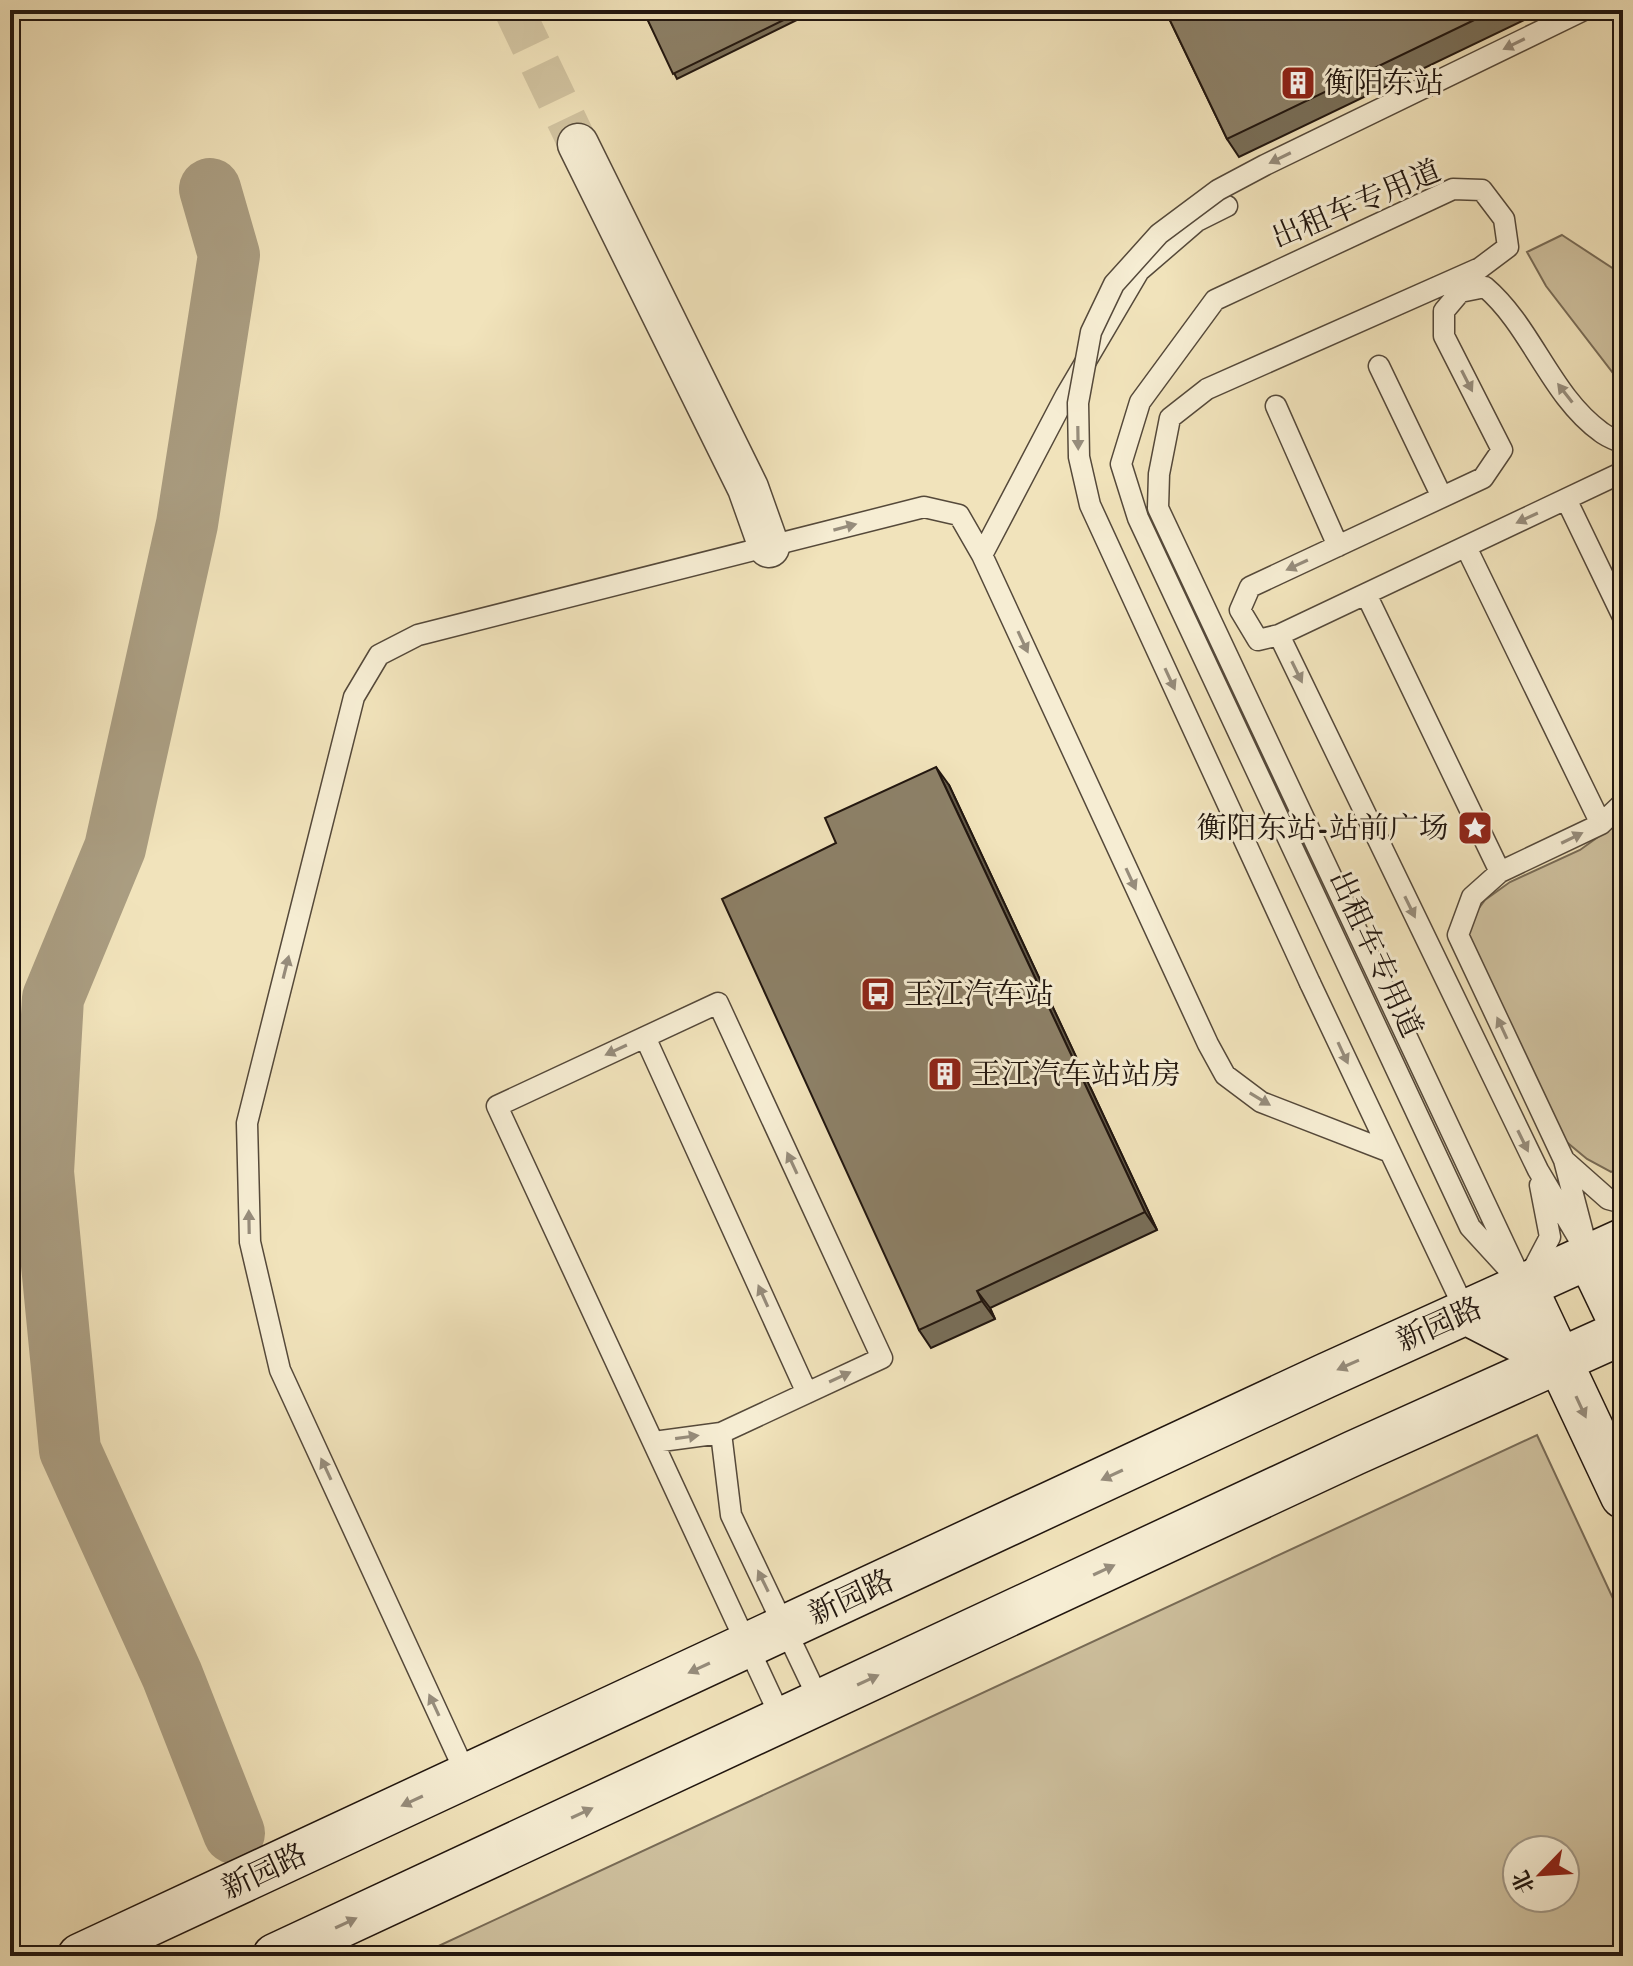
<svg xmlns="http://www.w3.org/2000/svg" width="1633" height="1966" font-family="'IM FELL DW Pica','Noto Serif SC',serif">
  <rect width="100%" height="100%" fill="#f1e3bb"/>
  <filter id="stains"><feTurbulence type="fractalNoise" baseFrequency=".0025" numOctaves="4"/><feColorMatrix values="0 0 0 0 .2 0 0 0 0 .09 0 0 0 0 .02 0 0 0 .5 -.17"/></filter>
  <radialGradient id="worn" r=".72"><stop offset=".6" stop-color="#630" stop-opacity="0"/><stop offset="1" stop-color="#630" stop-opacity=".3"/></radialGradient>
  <path fill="#cec09e" stroke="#786b56" stroke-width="2" fill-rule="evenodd" d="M1562,235L1623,275V386L1546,286L1527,252Z
    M1623,819V1167L1611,1172L1587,1159L1563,1139L1470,953L1468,923L1485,900L1510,882L1580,850Z
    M1537,1435L1623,1620V1956H417ZM1517,1850H1565V1898H1517Z"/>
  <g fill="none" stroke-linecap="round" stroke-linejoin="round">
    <path stroke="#aa9d81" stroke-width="62" d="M210,189L229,255L187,524L115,848L53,998L43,1172L70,1450L172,1675L234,1833"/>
    <path stroke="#d2c4a1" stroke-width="40" stroke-dasharray="40 20" stroke-linecap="butt" d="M514,10L578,144"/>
    <defs>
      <path id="service" d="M1453,189L1482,190L1504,219L1508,247L1480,268L1207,389L1170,418L1159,474L1158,508L1524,1286L1470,1227L1138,518L1121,464L1140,402L1215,300Z
        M1379,366L1442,497
        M1276,406L1338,546
        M1566,499L1623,617
        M1466,547L1601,824
        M982,555L1066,395L1139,271L1197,221L1227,206
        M1366,594L1500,872
        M1279,635L1258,640L1240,610L1250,587L1483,478L1502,450L1444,336V311L1460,292L1485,287C1532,327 1550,395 1601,432C1607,437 1616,440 1623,443
        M1310,983L1466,1312
        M645,1037L807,1393
        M1564,1160L1608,1199L1623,1203
        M1583,1233L1564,1160L1458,935L1472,897L1500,872L1601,824L1623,803
        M1589,1256L1538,1170L1279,635L1623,472
        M1530,1275L1550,1237L1540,1185
        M654,1442L721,1433
        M782,1720L497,1106L718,1003L882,1358L721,1433L731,1515L820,1702
        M467,1776L280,1370L250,1242L247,1123L354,697L379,655L418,635L924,507L959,515L982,555L1208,1044L1225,1075L1261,1102L1390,1152"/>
      <path id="minor" d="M578,144L748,488L769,547"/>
      <path id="secondary" d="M1589,1256L1623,1327
        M1524,1286L1623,1496
        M1466,1312L1559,1360
        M80,1956L1325,1376L1623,1241
        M275,1956L1354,1453L1623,1332"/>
    </defs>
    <use href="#service" stroke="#55493a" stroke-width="23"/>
    <use href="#minor" stroke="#55493a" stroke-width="43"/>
    <use href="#secondary" stroke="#21160f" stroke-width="47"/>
    <use href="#service" stroke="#f6edd3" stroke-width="20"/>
    <use href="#minor" stroke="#f6edd3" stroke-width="40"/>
    <use href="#secondary" stroke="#f6edd3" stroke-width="44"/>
    <path stroke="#21160f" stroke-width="6" stroke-dasharray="14 14" stroke-linecap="butt" d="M10,18L26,10"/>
    <defs>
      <path id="service-bridge" d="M1310,983L1090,505L1079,457L1078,403L1091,332L1114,284L1159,234L1218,190L1265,165L1584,10"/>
    </defs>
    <use href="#service-bridge" stroke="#55493a" stroke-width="23" stroke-linecap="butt"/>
    <use href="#service-bridge" stroke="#f6edd3" stroke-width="20"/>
  </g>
  <path fill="#796f59" stroke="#21160f" stroke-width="2" d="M643,10H817L677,79Z
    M1165,10H1545L1239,157L1227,139Z
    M949,785L1157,1230L990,1308L995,1319L931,1348L919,1330L836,843Z"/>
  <path fill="#635a49" stroke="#21160f" stroke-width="2" d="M936,767L949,785L1157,1230L1145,1212Z
    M977,1291L990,1308L995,1319L982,1301Z"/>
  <path fill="#8d8168" stroke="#21160f" stroke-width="2" d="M643,10H804L673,74Z
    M1165,10H1495L1227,139Z
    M936,767L1145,1212L977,1291L982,1301L919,1330L722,899L836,843L825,818Z"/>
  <defs><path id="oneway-solid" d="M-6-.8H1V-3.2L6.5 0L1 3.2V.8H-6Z" transform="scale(2)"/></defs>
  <g fill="#968c7b">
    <use href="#oneway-solid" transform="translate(1514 44) rotate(154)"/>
    <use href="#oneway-solid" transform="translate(1280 158) rotate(154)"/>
    <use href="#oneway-solid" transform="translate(1467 381) rotate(63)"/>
    <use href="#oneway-solid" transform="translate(1565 393) rotate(-128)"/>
    <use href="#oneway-solid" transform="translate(1078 438) rotate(89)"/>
    <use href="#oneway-solid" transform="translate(1527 518) rotate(155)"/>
    <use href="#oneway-solid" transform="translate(845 527) rotate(-15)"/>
    <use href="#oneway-solid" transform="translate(1297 565) rotate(155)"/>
    <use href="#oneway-solid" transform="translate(1023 642) rotate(65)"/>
    <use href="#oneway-solid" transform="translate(1297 672) rotate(64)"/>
    <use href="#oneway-solid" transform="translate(1170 679) rotate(65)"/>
    <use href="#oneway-solid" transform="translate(1572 838) rotate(-26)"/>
    <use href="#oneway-solid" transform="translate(1131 879) rotate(65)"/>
    <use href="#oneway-solid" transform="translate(1410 907) rotate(64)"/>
    <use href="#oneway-solid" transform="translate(286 967) rotate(-76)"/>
    <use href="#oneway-solid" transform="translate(1502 1028) rotate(-115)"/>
    <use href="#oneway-solid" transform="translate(616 1050) rotate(155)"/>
    <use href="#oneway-solid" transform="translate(1343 1053) rotate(65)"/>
    <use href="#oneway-solid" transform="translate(1260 1099) rotate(31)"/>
    <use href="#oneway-solid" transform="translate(1523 1141) rotate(64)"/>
    <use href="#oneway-solid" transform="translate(792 1163) rotate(-115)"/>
    <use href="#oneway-solid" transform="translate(249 1222) rotate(-91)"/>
    <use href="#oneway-solid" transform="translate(763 1296) rotate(-114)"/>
    <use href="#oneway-solid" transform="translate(1348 1365) rotate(156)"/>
    <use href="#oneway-solid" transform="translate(840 1377) rotate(-25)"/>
    <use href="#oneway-solid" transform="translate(1581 1407) rotate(65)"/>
    <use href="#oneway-solid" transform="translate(687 1437) rotate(-8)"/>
    <use href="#oneway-solid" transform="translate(326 1469) rotate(-115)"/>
    <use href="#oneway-solid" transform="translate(1112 1475) rotate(155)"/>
    <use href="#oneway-solid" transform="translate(1104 1570) rotate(-25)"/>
    <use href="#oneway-solid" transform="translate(763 1581) rotate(-116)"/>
    <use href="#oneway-solid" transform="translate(699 1668) rotate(155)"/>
    <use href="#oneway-solid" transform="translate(868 1680) rotate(-25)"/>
    <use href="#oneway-solid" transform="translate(434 1705) rotate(-115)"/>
    <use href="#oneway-solid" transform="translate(412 1801) rotate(155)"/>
    <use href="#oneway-solid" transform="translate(582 1813) rotate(-25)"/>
    <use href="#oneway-solid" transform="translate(346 1923) rotate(-25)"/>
  </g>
  <defs>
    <symbol id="building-square" viewBox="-11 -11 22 22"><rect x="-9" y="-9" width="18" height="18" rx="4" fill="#8f2418" stroke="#f6edd3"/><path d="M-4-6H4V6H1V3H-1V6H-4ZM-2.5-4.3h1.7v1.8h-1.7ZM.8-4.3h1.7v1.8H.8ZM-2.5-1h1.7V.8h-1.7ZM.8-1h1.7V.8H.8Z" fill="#fff"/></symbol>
    <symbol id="sight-square" viewBox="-11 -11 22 22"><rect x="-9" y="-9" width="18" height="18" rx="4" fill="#8f2418" stroke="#f6edd3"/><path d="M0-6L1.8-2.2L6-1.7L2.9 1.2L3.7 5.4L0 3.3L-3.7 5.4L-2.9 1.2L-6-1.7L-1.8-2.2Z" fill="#fff"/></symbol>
    <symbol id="bus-square" viewBox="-11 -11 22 22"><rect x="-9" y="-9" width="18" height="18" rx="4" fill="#8f2418" stroke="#f6edd3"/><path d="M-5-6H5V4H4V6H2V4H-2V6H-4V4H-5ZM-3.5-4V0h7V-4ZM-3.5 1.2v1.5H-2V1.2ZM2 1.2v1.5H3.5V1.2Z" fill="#fff"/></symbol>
  </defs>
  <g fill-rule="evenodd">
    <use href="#building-square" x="1278" y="63" width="40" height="40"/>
    <use href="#sight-square" x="1455" y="808" width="40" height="40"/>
    <use href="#bus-square" x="858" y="974" width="40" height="40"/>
    <use href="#building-square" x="925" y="1054" width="40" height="40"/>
  </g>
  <g text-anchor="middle" stroke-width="6" stroke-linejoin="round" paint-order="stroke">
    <g font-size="30" fill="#21160f" stroke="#f6edd3" text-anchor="start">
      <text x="1324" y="93">衡阳东站</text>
      <text x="1449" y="838" text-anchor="end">衡阳东站-站前广场</text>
      <text x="904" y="1004">王江汽车站</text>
      <text x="971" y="1084">王江汽车站站房</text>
    </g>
    <g font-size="30" fill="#21160f" stroke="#f6edd3">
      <text transform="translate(1356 204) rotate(-23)" y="10">出租车专用道</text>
      <text transform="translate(1376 954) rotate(65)" y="10">出租车专用道</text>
      <text transform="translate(1439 1324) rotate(-24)" y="10">新园路</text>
      <text transform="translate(851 1597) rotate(-25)" y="10">新园路</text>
      <text transform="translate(264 1871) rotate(-25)" y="10">新园路</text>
    </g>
  </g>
  <rect width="1633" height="1966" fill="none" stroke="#f1e3bb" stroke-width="40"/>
  <rect x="12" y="12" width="1609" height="1942" fill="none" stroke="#21160f" stroke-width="4"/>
  <rect x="20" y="20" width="1593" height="1926" fill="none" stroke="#21160f" stroke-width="2"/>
  <g transform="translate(1541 1874) rotate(245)"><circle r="38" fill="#f6edd3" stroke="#a19785" stroke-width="2"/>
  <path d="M0-6L14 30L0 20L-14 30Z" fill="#8f2418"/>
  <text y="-12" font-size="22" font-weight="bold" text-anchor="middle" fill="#21160f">北</text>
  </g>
  <rect width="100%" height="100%" filter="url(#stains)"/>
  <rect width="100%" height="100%" fill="url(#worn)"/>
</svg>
